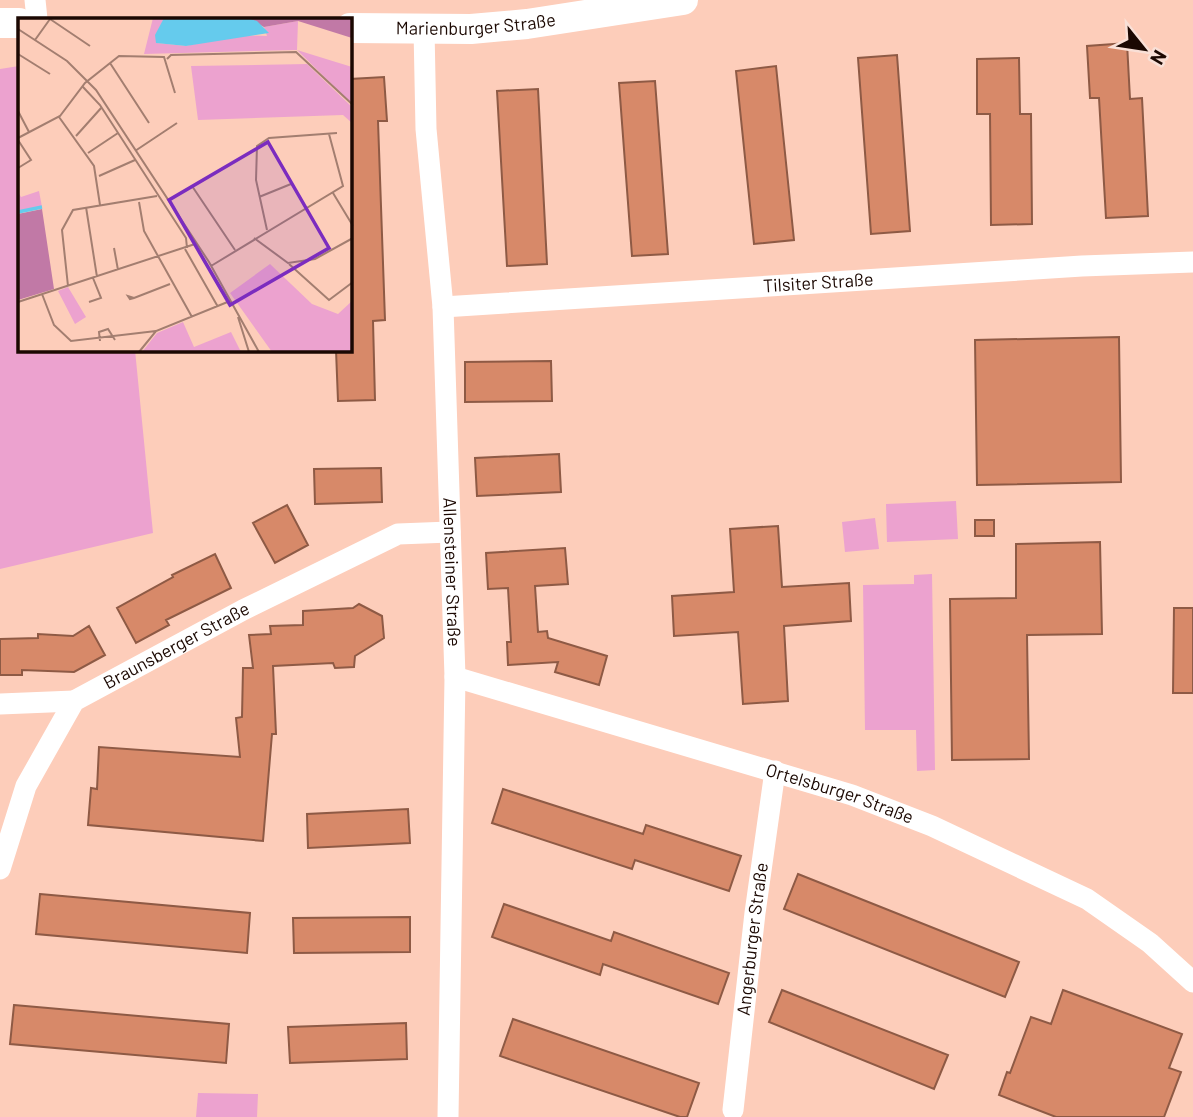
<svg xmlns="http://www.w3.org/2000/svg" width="1193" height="1117" font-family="Barlow,sans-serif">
  <rect width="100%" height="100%" fill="#fdcdba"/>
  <path fill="#eca2cf" d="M19,66V350H135L153,533L0,569V69Z
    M956,501L958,539L887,542L886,504Z
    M875,518L879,549L845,552L842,522Z
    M932,574L935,770L917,771L916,730H865L863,585L914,584V575Z
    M198,1093L258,1094L257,1117H196Z"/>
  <path fill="#d78969" stroke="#8e5a45" stroke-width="2" d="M1127,43L1130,99L1142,98L1148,216L1106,218L1099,98H1090L1087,46Z
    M897,55L910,231L871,234L858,58Z
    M1019,58L1020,114H1031L1032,224L991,225L990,114H977V59Z
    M776,66L794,240L754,244L736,71Z
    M384,77L387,121H378L385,320L373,321L375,400L338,401L336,350H350V79Z
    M655,81L668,254L632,256L619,83Z
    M538,89L547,264L507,266L497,91Z
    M1119,337L1121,482L977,485L975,340Z
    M551,361L552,401L465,402V362Z
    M559,454L561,492L477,496L475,458Z
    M381,468L382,502L315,504L314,469Z
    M287,505L308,545L275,563L253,523Z
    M975,520H994V536H975Z
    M778,526L782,587L849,583L851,621L784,626L788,701L743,704L738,632L674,636L672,596L734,592L730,529Z
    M1100,542L1102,634L1027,635L1029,759L952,760L950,599L1016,598V544Z
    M565,548L568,584L535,586L538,632L547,631L548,638L607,656L599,685L555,672L558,662L508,665L507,642H511L508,588L488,589L486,553Z
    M215,554L231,588L166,620L169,625L136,643L117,608L173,577L172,575Z
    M359,604L382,616L384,638L355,656L354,667L335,668L333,663L273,666L276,734H272L263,841L88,825L91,788L97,789L99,747L240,757L236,718L242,717L243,668H253L249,635L271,634L270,626L303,625V611L353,608Z
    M1174,608H1193V693H1173Z
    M89,626L105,655L74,672L22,670V675H0V639L38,638V634L73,636Z
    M503,789L643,834L646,825L741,856L729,891L635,860L632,869L492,823Z
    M408,809L410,843L308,848L307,814Z
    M798,874L1019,962L1005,997L784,909Z
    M40,894L250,913L247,953L36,934Z
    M504,904L611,941L614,932L729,973L718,1004L603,964L600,975L492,937Z
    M410,917V952L294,953L293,918Z
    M782,990L948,1055L934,1089L769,1022Z
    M1063,990L1182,1034L1169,1068L1181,1072L1164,1117H1056L999,1095L1007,1072L1010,1073L1031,1017L1051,1024Z
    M14,1005L229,1024L226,1063L10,1044Z
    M513,1019L699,1083L687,1117H680L500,1056Z
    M406,1023L407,1059L290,1063L288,1027Z"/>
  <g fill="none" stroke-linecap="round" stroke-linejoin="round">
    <g stroke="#fff" stroke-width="21">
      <path d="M35,0L37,19"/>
      <path id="s1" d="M424,29L426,129L443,307L455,677L448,1117"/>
      <path id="s2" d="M443,307L1082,266L1193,262"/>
      <path id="s3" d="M455,677L852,795L932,826L1087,899L1150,943L1193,982"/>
      <path d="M0,704L74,701"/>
      <path id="s4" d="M0,869L26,786L74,701L243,610L398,534L450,532"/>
      <path id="s5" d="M733,1110L755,913L775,771"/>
    </g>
    <g stroke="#fff" stroke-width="30">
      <path d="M0,23H19"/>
      <path id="s6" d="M350,28L471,29L527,24L683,0"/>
    </g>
  </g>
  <g text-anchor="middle" stroke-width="7" stroke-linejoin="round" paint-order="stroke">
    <g font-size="18" fill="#1b0802" stroke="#f9e0d7">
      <text dy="6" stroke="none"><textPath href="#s6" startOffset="126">Marienburger Straße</textPath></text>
      <text dy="6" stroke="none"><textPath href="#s2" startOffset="376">Tilsiter Straße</textPath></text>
      <text dy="6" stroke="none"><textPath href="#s1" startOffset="544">Allensteiner Straße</textPath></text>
      <text dy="6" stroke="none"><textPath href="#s4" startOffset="301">Braunsberger Straße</textPath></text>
      <text dy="6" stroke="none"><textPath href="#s3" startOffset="402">Ortelsburger Straße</textPath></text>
      <text dy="6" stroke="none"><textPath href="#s5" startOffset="172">Angerburger Straße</textPath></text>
    </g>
  </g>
  <g transform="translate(18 18)">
    <rect width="334" height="334" fill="#fdcdba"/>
    <path d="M135,0H146L139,25L168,28L215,17L249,18L246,9L280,3L279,32L334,49V86L279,32L126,36ZM289,46L334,89V105L325,97L180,102L173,48ZM21,173L24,189L0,193V174L3,179ZM252,246L294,286L320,296L334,283V334H254L212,275ZM50,269L68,299L57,306L40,273ZM165,304L176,329L213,314L223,334H124L139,315Z" fill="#eca2cf"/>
    <path d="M229,0H334V20L280,3L246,9ZM24,191L36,271L0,282V196Z" fill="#c179a6"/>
    <path d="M146,0H229L239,3L251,15L168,28L138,25L137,17Z" fill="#65cbed"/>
    <path fill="none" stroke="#65cbed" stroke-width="3.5" d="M0,194L24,189"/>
    <path fill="none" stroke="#a37e70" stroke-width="2" d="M0,11L49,43L78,72L191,244L241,334M17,22L32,1L72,28M0,36L32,56M149,41L153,37L278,34L335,87M92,45L131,105M65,69L82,87L168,220L169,230M0,93L11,114M41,99L76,148L82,187M58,118L84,89M0,120L42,98L67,65L101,38L146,39L157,75M0,122L13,142L0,150M117,133L159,105M70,135L100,115M81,158L117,142M174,168L217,232M315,175L335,208M241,179L273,166M121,184L126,213L174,299M68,189L79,259M249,212L238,162L239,128L251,120L319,115M236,220L270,245L297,241L335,220M96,230L100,252M167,231L200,289M271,246L311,282L335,264M193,248L325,168L311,116M50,268L44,212L55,192L139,178M24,276L36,307L53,323L138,313M116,280L110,278L112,281L116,280L152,266M0,284L177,226M71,284L83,280L75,260M220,299L231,334M82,323L81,314L90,311L97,322M121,334L138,313L212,283"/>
    <path fill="#7b2cbf" fill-opacity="0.15" stroke="#7b2cbf" stroke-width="3.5" d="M250,124L311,230L212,287L151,182Z"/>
    <rect width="334" height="334" fill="none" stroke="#1b0802" stroke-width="3.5"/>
  </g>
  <g transform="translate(1144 49) rotate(120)" stroke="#f9e0d7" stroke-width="5" paint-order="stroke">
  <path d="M0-5L12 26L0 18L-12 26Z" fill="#1b0802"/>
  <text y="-10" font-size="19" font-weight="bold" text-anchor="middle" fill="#1b0802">N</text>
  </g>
</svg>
